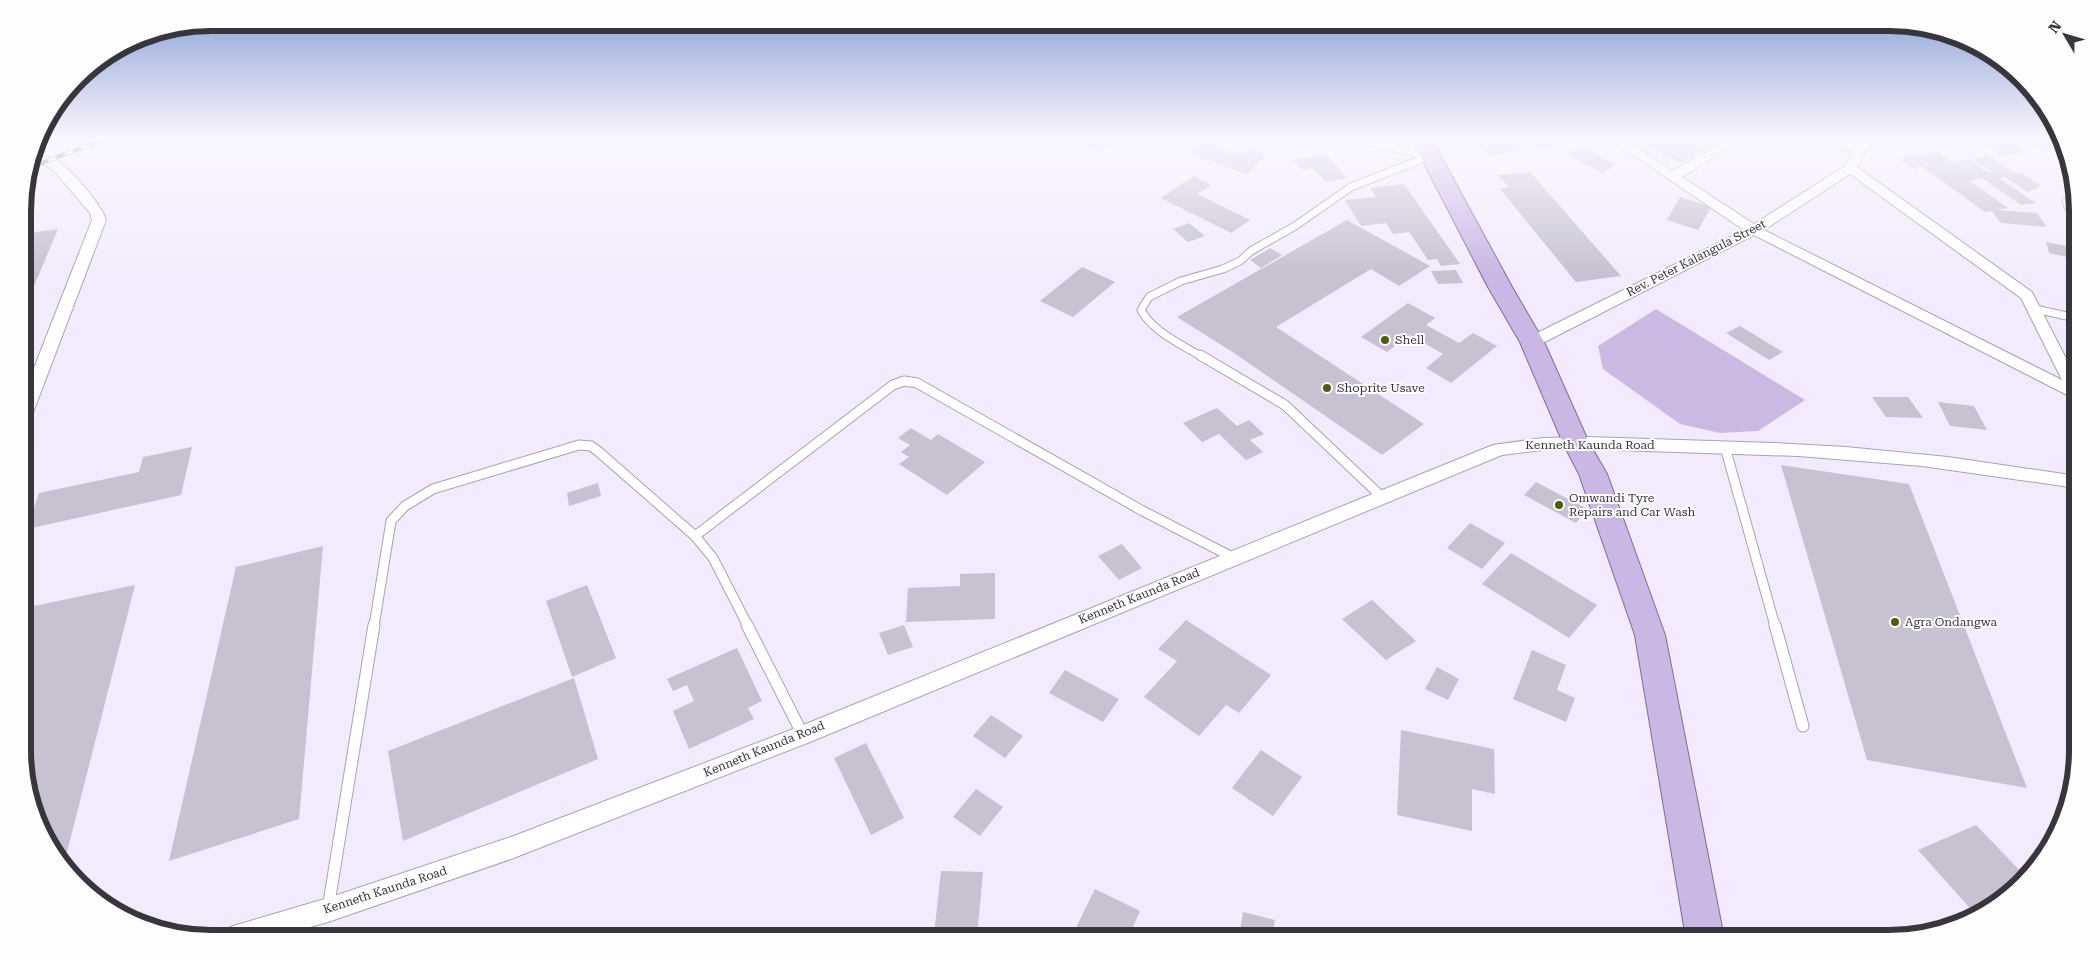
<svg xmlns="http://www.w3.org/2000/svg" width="2100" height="961" font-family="'Roboto Serif',serif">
  <rect width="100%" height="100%" fill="#f3ebfd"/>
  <path fill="#cbb9e4" d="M1656,309L1805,400L1758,431L1720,433L1680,424L1603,369L1598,346Z"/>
  <path fill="#c7c1d1" d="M1085,138H1110L1115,146L1093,150Z
    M1207,138H1221L1228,141L1219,149L1241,156L1249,149L1267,155L1247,174L1189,153Z
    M1483,138L1488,143L1508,139L1520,150L1490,156L1473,140Z
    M1537,138H1543L1556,146L1545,151L1529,142Z
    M1658,138H1683L1705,148L1682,163L1646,146Z
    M1688,138H1717L1707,146Z
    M1979,138H2011L2021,144L2015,145L2025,152L2002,156L1976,139Z
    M2022,138H2052L2062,145L2038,149Z
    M1580,146L1617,164L1602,173L1566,154Z
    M1940,153L1951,162L1970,159L1987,172H1993L1972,159L1988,156L2013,172L2021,173L2041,186L2028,192L2005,177L1999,178L2036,203L2021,205L1982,178L1969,181L2008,208L1997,210L2037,213L2047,227L2001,223L1992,211L1985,212L1921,166H1917L1916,170L1901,160L1907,157Z
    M1325,154L1347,178L1326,182L1313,168L1302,170L1293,160Z
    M1530,172L1621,276L1576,282L1500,189L1509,187L1498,175Z
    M1194,176L1211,185L1197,194L1250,220L1231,233L1161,198Z
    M1404,184L1460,264L1441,266L1437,259L1428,260L1409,232L1393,234L1386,223L1361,226L1345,200L1376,197L1370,188Z
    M1680,197L1711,207L1698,230L1667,220Z
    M1347,220L1430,266L1399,286L1371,269L1276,327L1424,424L1382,455L1234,353L1177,317Z
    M1189,223L1205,236L1188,242L1173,229Z
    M58,229L23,312V234Z
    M2046,242L2072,247L2076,259L2049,253Z
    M1270,248L1282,255L1261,268L1250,260Z
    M1082,267L1115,282L1073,317L1040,301Z
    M1456,270L1463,283L1438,284L1431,271Z
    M1408,303L1435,318L1426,325L1459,343L1473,333L1497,346L1451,383L1426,368L1443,354L1410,335L1387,352L1361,337Z
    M1740,326L1783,352L1769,360L1726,333Z
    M1872,397H1908L1923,418L1886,417Z
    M1938,402L1974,406L1987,430L1950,426Z
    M1217,408L1237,426L1249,420L1264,434L1250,440L1263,452L1246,460L1219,434L1202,442L1183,423Z
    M911,428L931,440L938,434L985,462L947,495L899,464L909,457L901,452L910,445L898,438Z
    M192,447L181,495L27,529L39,493L139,472L143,457Z
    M1781,465L1909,484L2027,788L1867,760Z
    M1536,482L1587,509L1576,523L1524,495Z
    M598,483L601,496L569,506L567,493Z
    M1470,523L1505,543L1482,569L1447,548Z
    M1122,544L1142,568L1119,580L1098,556Z
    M323,546L299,819L169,861L236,567Z
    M1511,553L1597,605L1569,638L1482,584Z
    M995,573V619L906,622L908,588L960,586V574Z
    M135,585L65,860L60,862L37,822L24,775V706L33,676L24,678V608Z
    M587,585L616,658L572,677L546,601Z
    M1372,600L1416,641L1386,660L1342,619Z
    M1186,620L1271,675L1239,713L1226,705L1199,736L1144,697L1177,661L1158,649Z
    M904,625L913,647L888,655L879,633Z
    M737,648L762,701L748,708L754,719L689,749L673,711L694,701L687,685L673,691L667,679Z
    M1532,650L1566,665L1557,690L1575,698L1566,722L1513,699Z
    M1437,667L1459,679L1448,700L1425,689Z
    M1065,670L1119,699L1103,722L1049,693Z
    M574,678L598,759L403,841L388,751Z
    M991,715L1023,736L1005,758L973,736Z
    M1401,730L1494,749L1495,794L1472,789V831L1397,815Z
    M866,743L904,818L871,835L834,758Z
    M1261,750L1302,777L1273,816L1232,788Z
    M976,789L1003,807L980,836L953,817Z
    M1976,825L2027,878L1994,907L1976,915L1918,850Z
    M941,871L983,872L977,937L934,935Z
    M1095,889L1140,911L1129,936L1117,930L1114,938H1071Z
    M1243,912L1275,920L1272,938H1239Z"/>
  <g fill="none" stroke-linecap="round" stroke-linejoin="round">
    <defs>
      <path id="service-far2" d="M1362,138L1372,143L1430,156
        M2076,200L2066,202L2076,222
        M2035,309L2076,318
        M1202,357C1181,344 1153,332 1141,310L1149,297L1181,281L1223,269L1240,261L1251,251L1295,226L1351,187L1430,156"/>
      <path id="service-far1" d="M1200,355L1285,405L1382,497
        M1725,447L1775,626
        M695,536L893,385L904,381L917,383L1141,510L1234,558
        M374,626L391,521L405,506L433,489L579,445L591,446L599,452L695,536L713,558L748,626"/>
      <path id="service" d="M747,625L803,735
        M1775,625L1803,726
        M328,909L374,625"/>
      <path id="minor" d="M1608,138H1623L1673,171L1728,138H1744L1682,177L1754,224L1845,166L1853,151L1824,141L1822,138H1841L1858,144L1863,138H1876L1866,151L1857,167L2032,292L2076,378L2077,400L1754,235L1537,346H1527L1524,342L1527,338L1744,230ZM1850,174L2021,298L2062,380L1764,230Z
        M34,157C40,157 48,156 53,158C68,165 102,205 106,220L31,418L29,422L23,424V396L92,220L90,213L56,173L46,165H32Z
        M1587,437L1774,443L1846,447L1948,457L2077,476V488L1922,466L1798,456L1587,449L1543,450L1502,455L810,742L511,859L328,922L271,938H221L225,930L233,926L328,898L511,837L796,728L1493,445L1543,438Z"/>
      <path id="primary" d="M1411,138H1431L1512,287L1544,342L1589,443L1607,474L1665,635L1724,938H1686L1635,635L1579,474L1563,443L1520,342L1488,287Z"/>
    </defs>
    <use href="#service-far2" stroke="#a9a2b2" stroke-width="9"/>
    <use href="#service-far1" stroke="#a9a2b2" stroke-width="11"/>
    <use href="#service" stroke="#a9a2b2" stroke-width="13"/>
    <use href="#minor" stroke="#a9a2b2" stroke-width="2"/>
    <use href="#primary" stroke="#816a9d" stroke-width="2"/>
    <use href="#service-far2" stroke="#fff" stroke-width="7"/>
    <use href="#service-far1" stroke="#fff" stroke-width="9"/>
    <use href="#service" stroke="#fff" stroke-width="11"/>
    <use href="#minor" fill="#fff" fill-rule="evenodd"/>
    <use href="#primary" fill="#cbb7e3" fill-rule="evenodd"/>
    <defs>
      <path id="rail" d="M31,167L108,138"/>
    </defs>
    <use href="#rail" stroke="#58545d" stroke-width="4.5"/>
    <use href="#rail" stroke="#fdfcff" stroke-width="3" stroke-dasharray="9" stroke-linecap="butt"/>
  </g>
  <linearGradient id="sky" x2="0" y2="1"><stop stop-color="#89a0d6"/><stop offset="0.51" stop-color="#faf6fe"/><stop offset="1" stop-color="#faf6fe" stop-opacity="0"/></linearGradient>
  <rect width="2100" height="273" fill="url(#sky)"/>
  <g fill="#495f09" stroke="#fdfcff" stroke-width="2">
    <circle cx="1385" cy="340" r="5"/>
    <circle cx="1327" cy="388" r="5"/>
    <circle cx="1559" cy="505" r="5"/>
    <circle cx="1895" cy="622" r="5"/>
  </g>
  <g text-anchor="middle" stroke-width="4" stroke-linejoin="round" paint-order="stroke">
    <g font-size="12" fill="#38353c" stroke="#fdfcff">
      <text transform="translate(1696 258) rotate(-27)" y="4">Rev. Peter Kalangula Street</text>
      <text x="1590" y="449">Kenneth Kaunda Road</text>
      <text transform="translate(1139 596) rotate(-22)" y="4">Kenneth Kaunda Road</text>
      <text transform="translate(764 749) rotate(-22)" y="4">Kenneth Kaunda Road</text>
      <text transform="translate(385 890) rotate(-18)" y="4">Kenneth Kaunda Road</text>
    </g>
    <g font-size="12" fill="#38353c" stroke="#fdfcff" text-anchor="start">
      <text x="1395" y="344">Shell</text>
      <text x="1337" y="392">Shoprite Usave</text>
      <text x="1569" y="502">Omwandi Tyre<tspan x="1569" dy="14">Repairs and Car Wash</tspan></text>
      <text x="1905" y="626">Agra Ondangwa</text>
    </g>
  </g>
  <path d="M0 0H2100V961H0ZM211 31H1889A180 180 0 0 1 2069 211V750A180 180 0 0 1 1889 930H211A180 180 0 0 1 31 750V211A180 180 0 0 1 211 31Z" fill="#fdfcff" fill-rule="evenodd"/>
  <path fill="none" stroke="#38353c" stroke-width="6" d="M211 31H1889A180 180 0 0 1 2069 211V750A180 180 0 0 1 1889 930H211A180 180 0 0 1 31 750V211A180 180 0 0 1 211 31Z"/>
  <g transform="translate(2065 35) rotate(308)" stroke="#fdfcff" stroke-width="4" paint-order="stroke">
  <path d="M0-4L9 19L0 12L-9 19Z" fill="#38353c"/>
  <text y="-8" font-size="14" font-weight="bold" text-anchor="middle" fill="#38353c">N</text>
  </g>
</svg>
